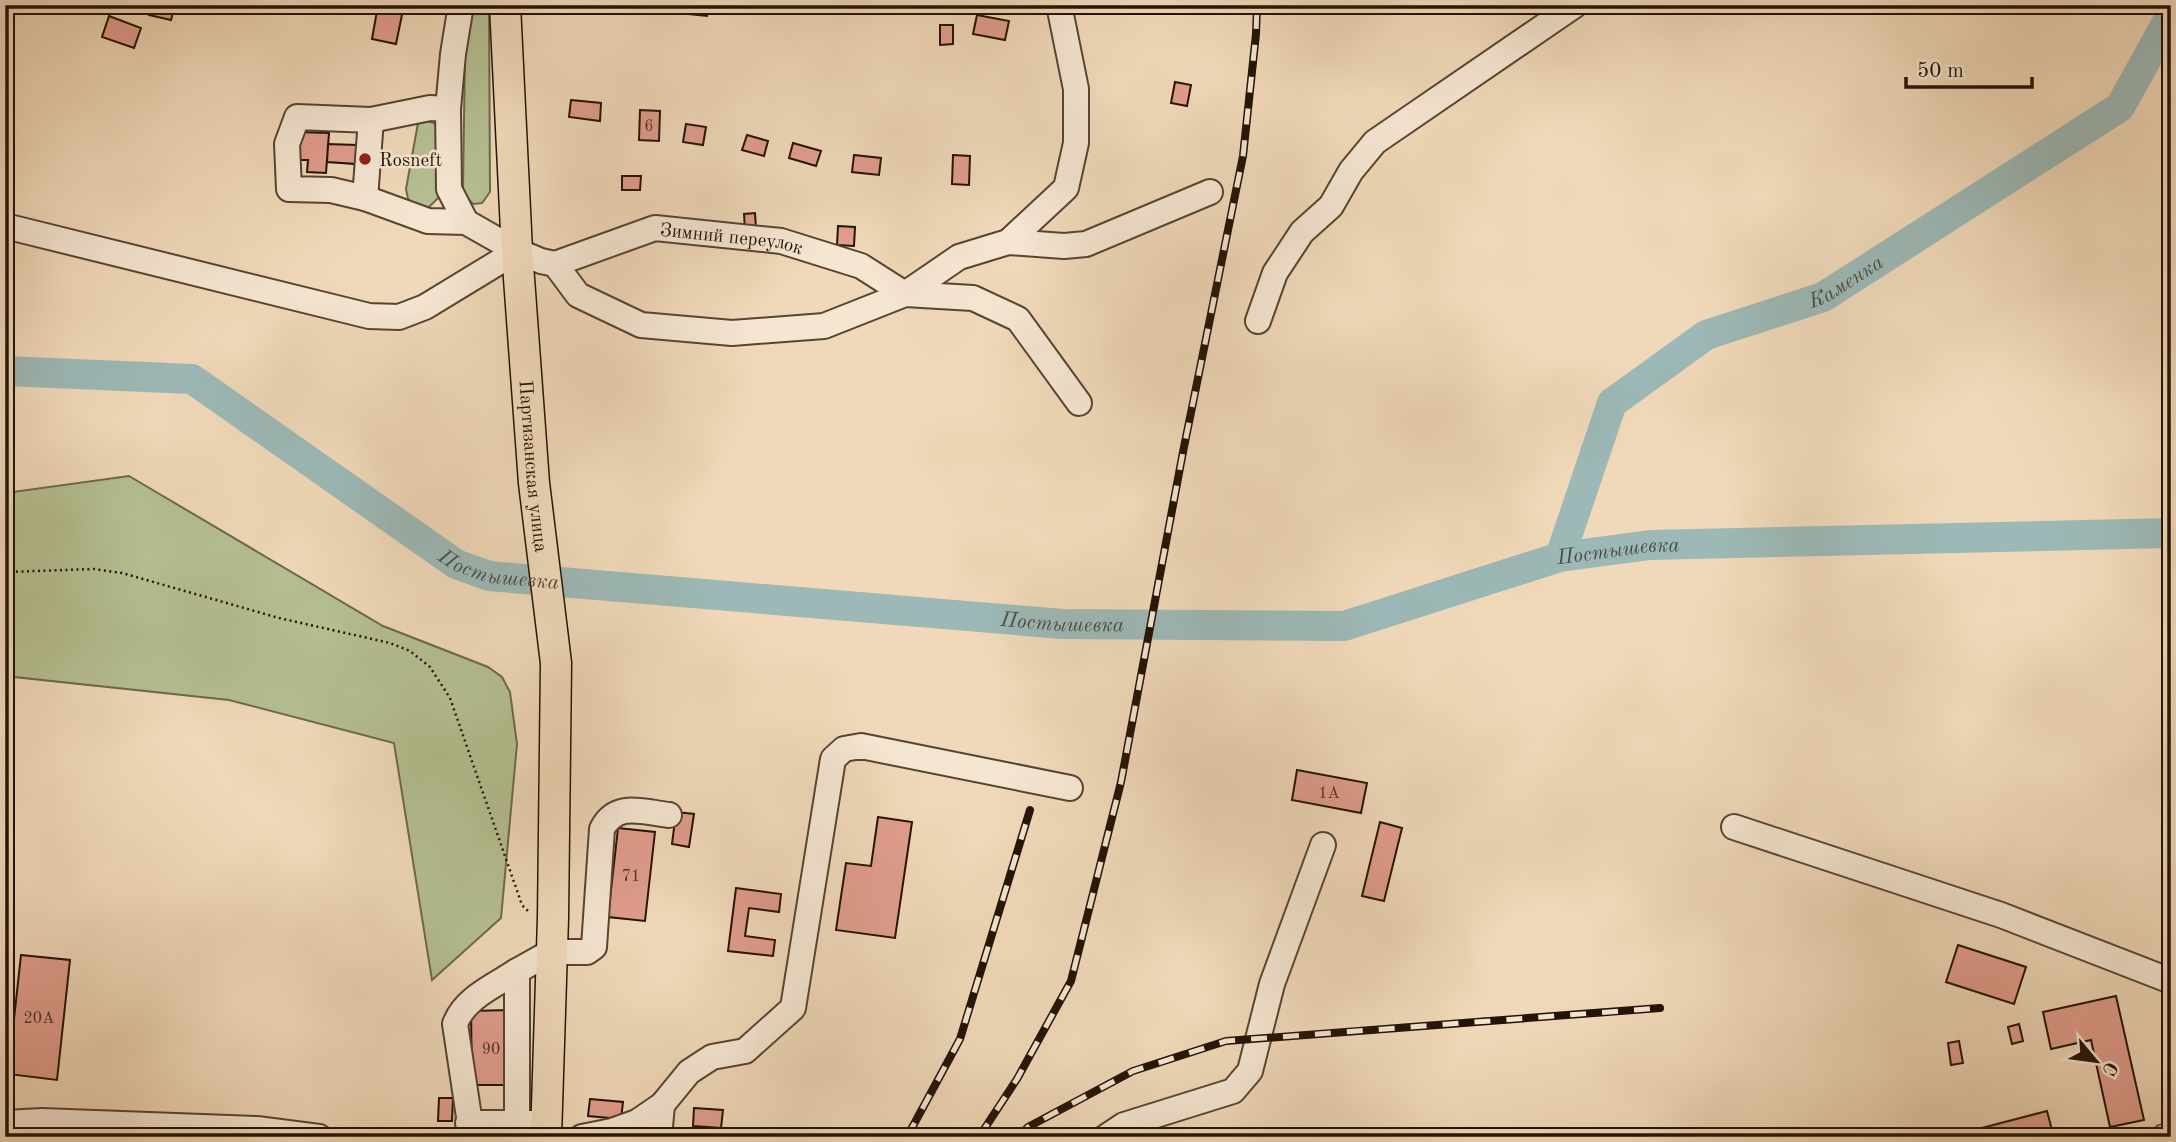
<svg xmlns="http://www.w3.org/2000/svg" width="2176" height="1142" font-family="'Old Standard TT',serif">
  <rect width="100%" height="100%" fill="#f0d9b9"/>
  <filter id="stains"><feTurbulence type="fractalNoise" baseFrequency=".00286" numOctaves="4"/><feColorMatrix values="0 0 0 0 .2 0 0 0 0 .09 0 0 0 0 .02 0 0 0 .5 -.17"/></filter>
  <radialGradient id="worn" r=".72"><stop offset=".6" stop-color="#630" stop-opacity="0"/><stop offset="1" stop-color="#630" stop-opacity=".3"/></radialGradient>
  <path fill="#b5c092" stroke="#6c694c" stroke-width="2" d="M472,5H489L490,192L482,203L474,204L467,199L463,189L465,52Z
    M424,120L437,124L440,196L429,207L421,208L408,199L406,189L418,123Z
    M129,476L383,626L488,667L502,677L510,692L517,744L501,918L432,980L394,743L229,700L5,676V493Z"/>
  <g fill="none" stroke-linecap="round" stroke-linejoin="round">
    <g stroke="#9cb9b7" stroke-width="30">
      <path id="s1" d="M5,371L192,379L456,564L489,576L1062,624L1344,626L1560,557L1650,545L2171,533"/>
      <path id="s2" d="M1560,557L1612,403L1706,335L1823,297L2120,107L2171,15"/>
    </g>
  </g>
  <path fill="#e19d8d" stroke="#231206" stroke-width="2" d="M152,5H175L171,20L149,15Z
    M378,5H404L396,44L372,39Z
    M690,5H708L707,16L689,14Z
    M977,15L1009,21L1005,40L973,34Z
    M109,16L141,28L134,48L102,37Z
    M940,25H953V44L940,45Z
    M1175,82L1191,85L1187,106L1171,103Z
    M571,100L601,103L600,121L569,117Z
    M640,110L660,111L659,141L639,140Z
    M686,124L706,127L703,145L683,142Z
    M299,132L329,133L326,173L307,172L308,160H297Z
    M358,132L380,133L378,180L354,178L355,164L327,162L328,144L357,145Z
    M747,135L768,141L764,156L742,150Z
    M793,143L821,151L816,166L789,158Z
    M854,155L881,158L879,175L852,172Z
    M953,155L970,156L969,185L952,184Z
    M622,176H641L640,190H622Z
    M755,213L756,229L745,230L744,214Z
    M838,226L855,227L854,246L837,245Z
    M1297,770L1367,783L1361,813L1292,800Z
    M676,812L694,814L689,847L672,844Z
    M878,817L912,822L895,938L836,930L846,863L871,866Z
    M1380,822L1402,828L1384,901L1362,896Z
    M618,828L655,832L645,921L608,917Z
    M736,888L781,894L779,912L749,908L745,936L775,940L773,956L728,951Z
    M1958,945L2026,967L2014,1004L1946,982Z
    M21,955L70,960L57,1080L8,1074Z
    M2116,996L2144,1120L2110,1127L2091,1040L2051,1049L2043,1012Z
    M509,1010L510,1085H472L471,1011Z
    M2019,1024L2023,1041L2012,1044L2008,1027Z
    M1959,1041L1963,1063L1951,1065L1948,1043Z
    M439,1098H453L452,1121H438Z
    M590,1099L623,1102L621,1119L588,1116Z
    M694,1108L723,1110L721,1128L693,1126Z
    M2047,1111L2053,1134L2044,1137H1976L1974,1130Z"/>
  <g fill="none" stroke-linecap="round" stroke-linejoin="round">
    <defs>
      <g id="minor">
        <path d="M448,109L453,54L461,5"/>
        <path d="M365,198L371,120"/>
        <path id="s3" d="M466,222L449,189L448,109L430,108L371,120L297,117L287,144L289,189L331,190L365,198L428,221L466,222L517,251L541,261L555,264L655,228L781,241L861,266L905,294L973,298L1018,319L1079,403"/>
        <path d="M5,226L369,316L399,317L425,307L517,251"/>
        <path d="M1008,242L1064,246L1086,244L1210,192"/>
        <path d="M555,264L578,295L641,325L732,333L824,326L905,294L959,257L1008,242L1066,188L1076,143V89L1059,5"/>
        <path d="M1258,321L1275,273L1302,232L1331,206L1351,171L1375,142L1575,5"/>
        <path d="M1734,827L2001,915L2171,981"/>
        <path d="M5,1123L42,1121L257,1129L319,1137"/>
        <path d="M468,1123H534"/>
        <path d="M517,1123V971L551,952H587L594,947L602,829C616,801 643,812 669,815"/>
        <path d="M472,1137L455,1024C464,998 496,985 517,971"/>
        <path d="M582,1137L612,1131L637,1122L662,1105L689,1072L712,1057L745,1051L793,1008L833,759L844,749L861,746L1070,788"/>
        <path d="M659,1137L662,1105"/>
        <path d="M1106,1137L1124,1125L1233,1091L1250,1071L1272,984L1323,845"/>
        <path d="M2164,1137L2171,1136"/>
      </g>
      <g id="major">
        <path id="s4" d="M505,5L517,251L534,483L556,663L553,918L546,1137"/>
      </g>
    </defs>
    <use href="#minor" stroke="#564433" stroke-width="28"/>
    <use href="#major" stroke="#231206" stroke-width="33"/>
    <path stroke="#231206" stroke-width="2.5" stroke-dasharray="2 3.5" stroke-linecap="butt" d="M5,572L94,569L122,573L279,618L390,643L410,651L430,667L450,698L522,905L529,912"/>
    <use href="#minor" stroke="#f5e6d2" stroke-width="24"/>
    <use href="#major" stroke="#f0d9b9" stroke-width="30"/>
    <defs>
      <path id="rail" d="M907,1137L960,1039L1030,810
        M979,1137L1017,1079L1071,981L1121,782L1183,452L1243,156L1256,34L1257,5
        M1018,1137L1028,1127L1133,1071L1226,1041L1660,1008"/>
    </defs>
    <use href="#rail" stroke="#231206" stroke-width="8"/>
    <use href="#rail" stroke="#f5e6d2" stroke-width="5" stroke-dasharray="16" stroke-linecap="butt"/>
  </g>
  <circle fill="#8f2418" stroke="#f5e6d2" stroke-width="2.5" cx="365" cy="159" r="7"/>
  <g text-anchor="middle" stroke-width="5" stroke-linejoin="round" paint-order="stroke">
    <g font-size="16" fill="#523528">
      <text x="649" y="131">6</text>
      <text x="1329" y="798">1А</text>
      <text x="631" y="881">71</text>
      <text x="39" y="1023">20А</text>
      <text x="491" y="1054">90</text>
    </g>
    <g font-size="19" fill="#231206" stroke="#f5e6d2" text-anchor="start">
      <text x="379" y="166">Rosneft</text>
    </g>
    <g font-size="19" fill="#231206" stroke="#f5e6d2">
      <text dy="7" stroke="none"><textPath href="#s3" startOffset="808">Зимний переулок</textPath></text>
      <text dy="7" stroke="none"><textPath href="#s4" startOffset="462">Партизанская улица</textPath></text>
    </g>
    <g font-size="21" font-style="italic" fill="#4d4c44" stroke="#f5e6d2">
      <text dy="7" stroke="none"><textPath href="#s2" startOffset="429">Каменка</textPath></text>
      <text dy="7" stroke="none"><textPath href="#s1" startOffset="1687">Постышевка</textPath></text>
      <text dy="7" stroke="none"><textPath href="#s1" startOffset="553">Постышевка</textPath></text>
      <text dy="7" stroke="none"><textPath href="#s1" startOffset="1120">Постышевка</textPath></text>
    </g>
  </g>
  <rect width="2176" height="1142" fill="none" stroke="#f0d9b9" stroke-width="28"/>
  <rect x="7" y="7" width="2162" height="1128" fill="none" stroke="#231206" stroke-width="3.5"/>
  <rect x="14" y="14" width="2148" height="1114" fill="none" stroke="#231206" stroke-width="2"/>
  <g transform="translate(2096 1061) rotate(119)" stroke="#f5e6d2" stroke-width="5" paint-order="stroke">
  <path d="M0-5L12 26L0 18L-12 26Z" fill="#231206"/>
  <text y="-10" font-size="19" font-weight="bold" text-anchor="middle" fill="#231206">С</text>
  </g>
  <path d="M1906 77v10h126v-10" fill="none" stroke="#231206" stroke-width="3.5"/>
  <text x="1917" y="77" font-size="21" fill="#231206" stroke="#f5e6d2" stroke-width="5" paint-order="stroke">50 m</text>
  <rect width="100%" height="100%" filter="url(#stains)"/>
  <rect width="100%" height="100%" fill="url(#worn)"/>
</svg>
